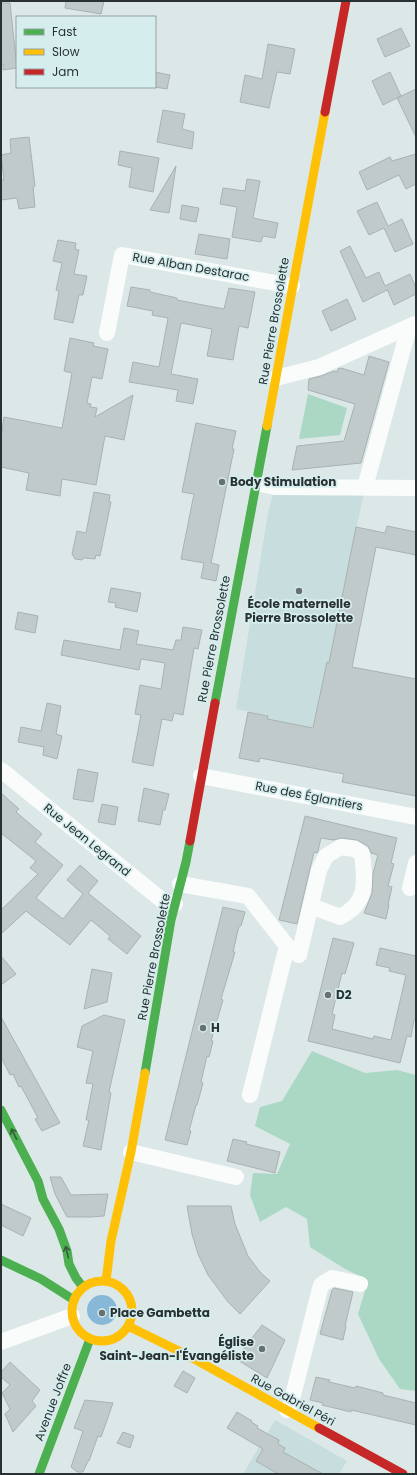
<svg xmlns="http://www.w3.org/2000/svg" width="417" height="1475" font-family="Poppins,sans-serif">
  <rect width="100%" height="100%" fill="#dce8e8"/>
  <path fill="#c7ddde" d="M275,487H365L331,655L343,665L327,663L313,728L267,719L268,715L236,709L268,513Z
    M275,1420L347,1461L339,1474H243Z"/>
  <path fill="#abd8c5" d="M308,394L347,408L340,435L299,439Z
    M312,1051L365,1073L397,1070L416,1075V1391L400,1389L379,1359L358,1314L368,1280L345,1269L310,1247L307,1219L286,1207L260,1222L250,1195L253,1173L277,1174L290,1144L255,1126L260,1107L282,1101Z"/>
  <path fill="#87b8d8" d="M87 1310a15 15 0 1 1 30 0a15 15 0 1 1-30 0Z"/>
  <path fill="#c1cacb" stroke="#a9b2b3" d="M66,1H104L101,14L65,8Z
    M1,3H10L17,68L3,70V64H1Z
    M401,28L410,46L385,57L377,39Z
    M268,44L295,49L290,74L277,72L269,108L240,102L245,75L262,79Z
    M155,72L170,75L167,89L155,87Z
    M390,72L401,96L383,105L372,81Z
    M416,89V137L397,98Z
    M163,110L185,114L182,129L194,132L192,149L157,142Z
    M29,137L35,186L33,187L35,207L19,209L17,198L1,200V180H4L1,155L11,153L10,139Z
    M120,151L159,158L153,192L129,187L132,168L118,165Z
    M416,154V184L406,189L399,175L367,190L359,172L390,157L392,161Z
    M176,166L169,213L150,210Z
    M247,179L260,181L253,218L278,223L275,238L263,236L261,242L232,237L237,207L220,204L223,188L245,191Z
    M377,202L388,226L402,219L413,244L395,252L384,228L369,235L357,211Z
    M182,205L199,208L196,222L180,219Z
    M199,234L230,239L227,259L195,254Z
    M58,240L76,243L75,249L79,250L74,274L87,276L83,295H79L73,323L54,319L59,291L56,290L62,263L53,261Z
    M350,246L366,278L379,272L385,286L410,274L416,288V294L394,305L387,289V290L363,302L340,251Z
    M131,287L150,290V292L177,298V300L224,309L229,288L255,292L248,328L239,326L233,360L207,356L212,329L181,323L171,374L198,379L193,404L176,401L178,390L129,382L133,362L159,367L168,318L152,315L153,311L127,306Z
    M347,299L356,319L331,331L322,311Z
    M70,338L94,343L93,346L108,349L102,379L92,377L87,403L91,404L90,407L97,408L95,417L133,395L124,440L105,436L96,485L62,479L60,496L26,490L29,473L1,467V438L4,417L62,428L72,373L64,371Z
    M369,356L389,362L361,463L292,470L297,446L344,441L355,404L308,390L309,379L321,376L334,371L337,372L338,369L341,368L364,375Z
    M196,423L236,431L232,449H234L211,563L219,565L216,581L201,578L204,563L181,559L194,494L182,492Z
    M94,492L110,495L109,502H111L100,556L96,555L95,559L84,558L82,560L75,559L72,554L77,531L86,533Z
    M387,526L416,532V555L376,547L352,667L416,679V796L342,782L344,774L260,758L259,762L239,758L248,712L268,716L267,719L313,728L327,662L329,663L356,527L385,533Z
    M111,588L141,593L137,612L115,607L116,603L108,602Z
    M18,612L38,616L35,633L15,629Z
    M183,627L202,630L198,649L194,648L183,715L174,713L172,721L162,719L153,766L132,762L141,715L135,714L140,685L161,689L165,663L141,659L139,670L61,655L64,640L120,650L124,628L139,631L136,644L173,650L176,640H181Z
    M47,703L61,706L56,734L62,736L57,759L43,755L44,747L18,742L21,727L41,731Z
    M78,769L98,773L93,802L73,799Z
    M144,788L169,794L165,810H163L160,825L138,821Z
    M1,793L19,809L16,812L42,834L35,842L63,865L36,898L63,919L83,894L67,880L80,865L98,881L88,893L141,936L127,954L108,939L110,936L91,920L70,945L26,911L1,934V910L38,874L30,868L36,861L1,833Z
    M102,804L118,807L115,825L98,822Z
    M305,816L397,838L391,863L394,864L388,886L392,887L388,905H389L386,919L364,913L372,893L373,873L378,855L371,853L368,846L357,840L342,838L333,840L321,838L318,851L317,853L314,852L297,924L279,920Z
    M223,907L245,912L241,926H239L233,952H235L221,999L223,1000L211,1041H213L209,1057L207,1056L201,1082L203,1083L197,1105H196L189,1131H191L187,1145L165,1140Z
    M333,938L354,943L345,974L342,973L332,1014L335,1015L332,1029L373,1039L374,1036L391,1040L406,975L389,971L390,968L376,965L380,948L416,956V1020H414L411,1037L407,1036L400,1063L308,1041Z
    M1,956L16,974L1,985Z
    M92,969L112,973L107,1002L84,1009Z
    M104,1015L125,1020L109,1092L111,1093L101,1150L83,1146L89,1120H86L93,1084L86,1083L93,1051L77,1047L82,1026Z
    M1,1017L60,1123L42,1131L35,1119L38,1118L21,1086L19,1087L13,1074L10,1075L1,1057Z
    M233,1139L247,1142L246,1144L280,1152L275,1173L227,1161Z
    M50,1177H61L71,1195L108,1194L104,1216L91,1217H67L55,1194Z
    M1,1204L31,1218L23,1236L1,1225Z
    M187,1206H231L235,1224L248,1256L260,1272L270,1281L240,1314L228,1302L208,1275L198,1254L192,1234Z
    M334,1288L353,1292L345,1326H346L343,1340L320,1334L332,1290Z
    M262,1325L285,1340L267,1378L236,1359Z
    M10,1362L40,1390L32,1401L36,1406L13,1432L5,1414L10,1409L2,1393L10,1385L1,1377V1372Z
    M183,1371L195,1378L187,1393L174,1386Z
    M316,1377L330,1380L329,1382L355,1388L356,1386L383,1393V1395L416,1403V1425L351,1410V1412L322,1405L323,1403L310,1400Z
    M85,1400L113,1403L101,1437L98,1436L89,1461H88L83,1472H77L71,1467L83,1431L74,1428Z
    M237,1412L252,1421L251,1422L258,1426L257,1428L279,1440L278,1444L285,1448L283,1452L323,1474H278L256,1461L263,1449L227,1428Z
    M123,1432L134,1436L130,1448L117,1443Z"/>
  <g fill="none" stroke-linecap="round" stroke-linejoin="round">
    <path stroke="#fafcfc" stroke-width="16" d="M107,333L122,255L292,286
      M276,378L319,367L415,324
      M257,483L275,487L416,488
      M365,487L409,327
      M1,770L163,901L175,904
      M201,776L416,817
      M180,884L248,896L287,946L250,1095
      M410,888L416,863
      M287,946L299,955L319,870L326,856L341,847L355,849L362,854C365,882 369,902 340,917L311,906
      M131,1152L236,1177
      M1,1342L72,1316
      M287,1410L291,1403L321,1285L332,1278L360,1284"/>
    <path stroke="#4caf50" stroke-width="9" d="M215,703L267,426
      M145,1073L171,920L186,862L190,841
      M1,1110L38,1181L43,1199L59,1229L67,1251L69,1264L76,1278L83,1287
      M1,1260L41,1279L74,1300
      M39,1474L90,1339"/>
    <path stroke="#ffc107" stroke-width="9" d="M267,426L325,112
      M106,1281L111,1241L131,1152L145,1073
      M72 1311a30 30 0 1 1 60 0a30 30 0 1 1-60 0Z
      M128,1326L189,1356L319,1428"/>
    <path stroke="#c62828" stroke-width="9" d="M325,112L346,1
      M190,841L215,703
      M319,1428L403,1474"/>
  </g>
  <defs><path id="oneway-shaft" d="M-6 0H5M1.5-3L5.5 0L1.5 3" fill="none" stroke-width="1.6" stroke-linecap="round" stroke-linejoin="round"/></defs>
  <g stroke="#355d3c">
    <use href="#oneway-shaft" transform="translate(14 1134) rotate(-117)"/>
    <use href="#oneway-shaft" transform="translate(67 1252) rotate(-103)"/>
  </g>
  <g fill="#687172" stroke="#d6edee" stroke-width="1.5">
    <circle cx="222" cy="482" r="4"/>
    <circle cx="299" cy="591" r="4"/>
    <circle cx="328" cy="995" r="4"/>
    <circle cx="203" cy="1028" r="4"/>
    <circle cx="102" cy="1313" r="4"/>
    <circle cx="262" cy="1349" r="4"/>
  </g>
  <g text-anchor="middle" stroke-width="3.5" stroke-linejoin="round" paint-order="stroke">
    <g font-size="12" fill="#293132" stroke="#d6edee">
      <text transform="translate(191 267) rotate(10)" y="4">Rue Alban Destarac</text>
      <text transform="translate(274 321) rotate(-80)" y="4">Rue Pierre Brossolette</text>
      <text transform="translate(214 639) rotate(-79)" y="4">Rue Pierre Brossolette</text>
      <text transform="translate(309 796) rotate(11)" y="4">Rue des Églantiers</text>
      <text transform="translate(87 840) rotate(39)" y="4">Rue Jean Legrand</text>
      <text transform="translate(154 957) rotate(-79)" y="4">Rue Pierre Brossolette</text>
      <text transform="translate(293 1400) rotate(29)" y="4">Rue Gabriel Péri</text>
      <text transform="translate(53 1402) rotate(-69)" y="4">Avenue Joffre</text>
    </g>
    <g font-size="12" font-weight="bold" fill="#293132" stroke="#d6edee" text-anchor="start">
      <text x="230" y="486">Body Stimulation</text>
      <text x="299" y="608" text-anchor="middle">École maternelle<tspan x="299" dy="14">Pierre Brossolette</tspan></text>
      <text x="336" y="999">D2</text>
      <text x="211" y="1032">H</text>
      <text x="110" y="1317">Place Gambetta</text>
      <text x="254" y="1346" text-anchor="end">Église<tspan x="254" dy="14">Saint-Jean-l'Évangéliste</tspan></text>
    </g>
  </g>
  <rect width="417" height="1475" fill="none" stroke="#293132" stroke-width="4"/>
  <rect x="16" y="16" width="140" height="72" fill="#d6edee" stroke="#91a2a3"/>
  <rect x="24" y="29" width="20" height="6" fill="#4caf50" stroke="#91a2a3"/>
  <text x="52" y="36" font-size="12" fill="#293132">Fast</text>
  <rect x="24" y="49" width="20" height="6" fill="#ffc107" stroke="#91a2a3"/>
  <text x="52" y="56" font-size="12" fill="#293132">Slow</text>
  <rect x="24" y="69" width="20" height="6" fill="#c62828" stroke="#91a2a3"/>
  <text x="52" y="76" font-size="12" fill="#293132">Jam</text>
</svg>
